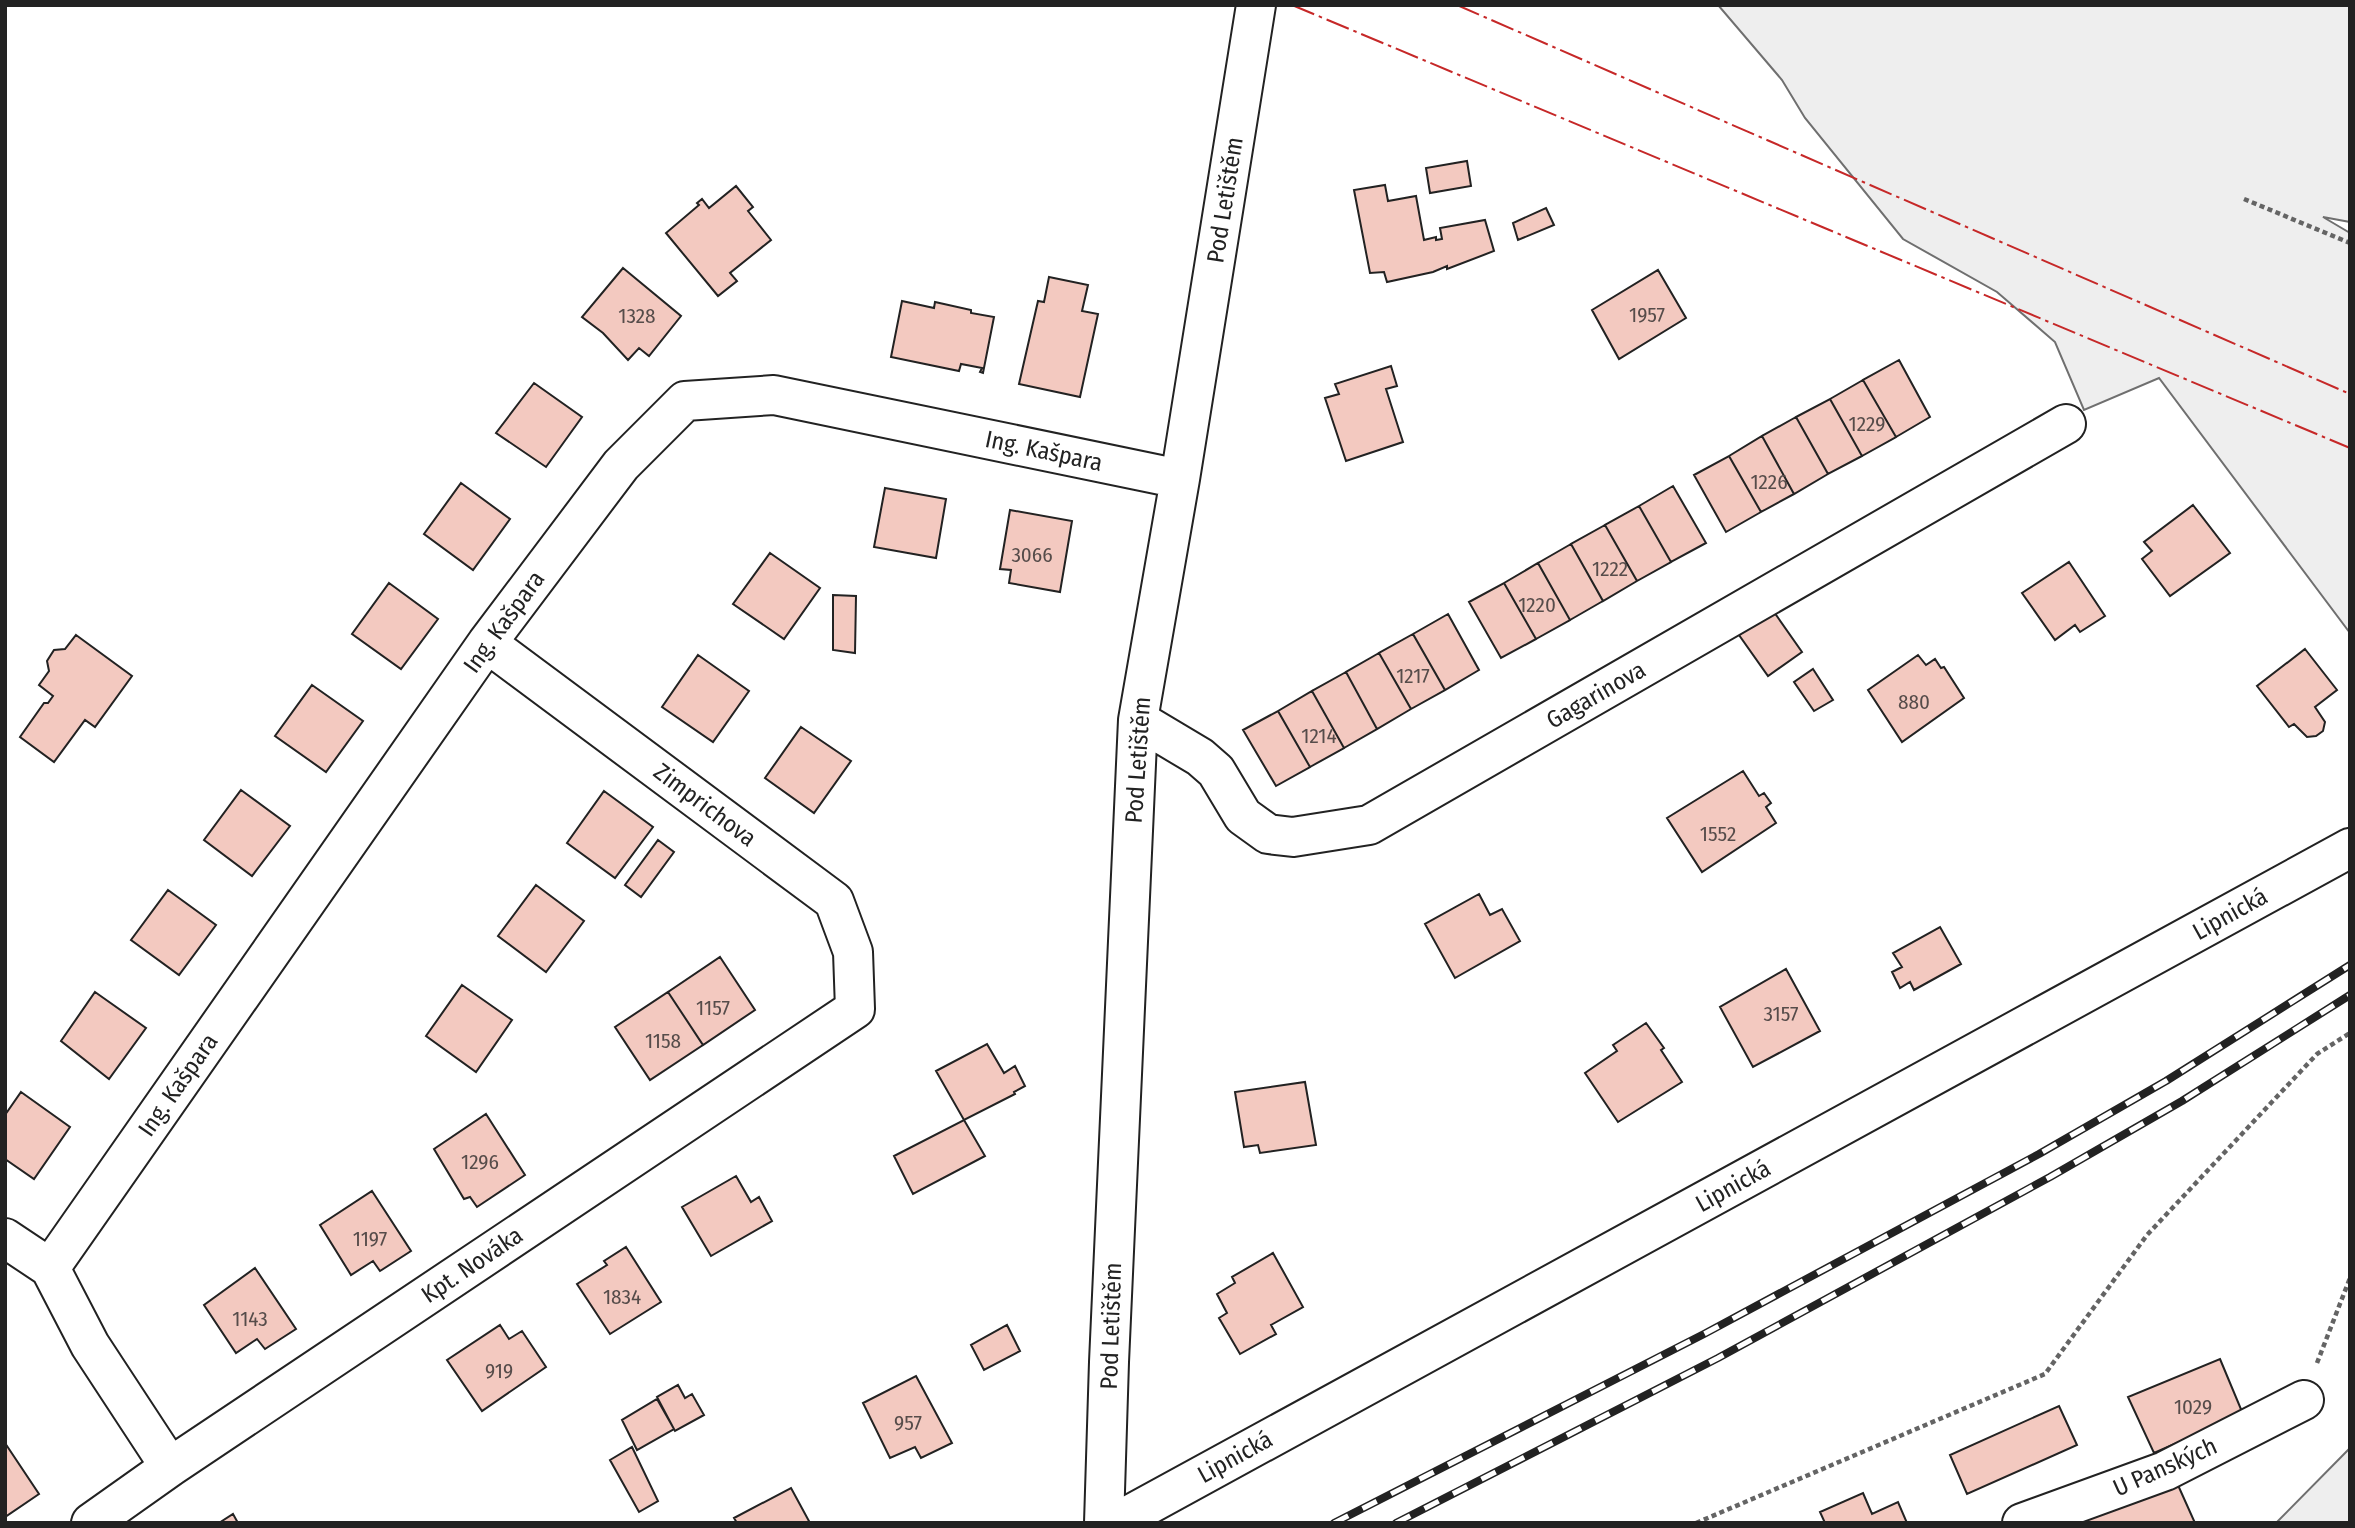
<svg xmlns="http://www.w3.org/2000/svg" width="2355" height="1528" font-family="'Fira Sans Condensed',sans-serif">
  <rect width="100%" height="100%" fill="#fff"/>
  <path fill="#eee" stroke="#6f6f6f" stroke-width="2" d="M1718,5H2350V222L2323,217L2350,233V633L2159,378L2084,410L2055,342L1997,292L1903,239L1805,118L1782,80Z
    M2350,1448V1523H2275L2277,1522Z"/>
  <path fill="#f3c9c0" stroke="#222" stroke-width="2" d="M1467,161L1471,186L1430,193L1426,168Z
    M1385,185L1388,201L1416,196L1424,240L1436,237V240L1442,239L1440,228L1485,220L1494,251L1447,269V266L1433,272L1387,282L1384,272L1370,273L1354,190Z
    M736,186L753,207L748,211L771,240L730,273L737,281L718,296L666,233L699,205L697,203L702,199L709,208Z
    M1546,208L1554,225L1518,240L1513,223Z
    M623,268L681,316L649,356L639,348L628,360L603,333L582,317Z
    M1658,270L1686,318L1619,359L1592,310Z
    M1049,277L1088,285L1082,311L1098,314L1080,397L1019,384L1038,301L1044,302Z
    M902,301L934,308L935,302L971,310V313L994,317L983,373L980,372L982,368L961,364L959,371L891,357Z
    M1899,360L1930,417L1896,437L1863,380Z
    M1391,366L1397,386L1386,389L1403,442L1346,461L1325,398L1339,394L1335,384Z
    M1863,380L1896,437L1862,456L1830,399Z
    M534,383L582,417L546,467L496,433Z
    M1830,399L1862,456L1828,474L1796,417Z
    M1796,417L1828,474L1794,494L1762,436Z
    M1762,436L1794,494L1761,512L1729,456Z
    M1729,456L1761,512L1726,532L1694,475Z
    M461,483L510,519L473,570L424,534Z
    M1673,486L1706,543L1671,562L1639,506Z
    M885,488L946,499L936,558L874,547Z
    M2193,505L2230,553L2170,596L2142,559L2152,551L2144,542Z
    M1639,506L1671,562L1637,581L1605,525Z
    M1010,510L1072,521L1060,592L1009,583L1011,570L1000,569Z
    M1605,525L1637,581L1603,601L1571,544Z
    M1571,544L1603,601L1570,620L1538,563Z
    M770,553L820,588L784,639L733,604Z
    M2069,562L2105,616L2080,632L2075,625L2055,640L2022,593Z
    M1538,563L1570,620L1536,639L1504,583Z
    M389,583L438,619L401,669L352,634Z
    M1504,583L1536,639L1501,658L1469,602Z
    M833,595L856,596L855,653L833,650Z
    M1774,612L1802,652L1768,676L1739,635Z
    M1448,614L1479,670L1445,690L1413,634Z
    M1413,634L1445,690L1411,709L1379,653Z
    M76,635L132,676L95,727L85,720L54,762L20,737L44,703H48L53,696L39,685L49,671L47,661L54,650L65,649Z
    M2305,649L2337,690L2315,707L2325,722L2323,731L2316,736L2307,737L2294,724L2289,727L2257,686Z
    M1379,653L1411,709L1377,729L1346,672Z
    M698,655L749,691L713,742L662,707Z
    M1918,655L1926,665L1935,659L1941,668L1944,667L1964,698L1902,742L1868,690Z
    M1813,669L1833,700L1814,711L1794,682Z
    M1346,672L1377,729L1344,748L1312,691Z
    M312,685L363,721L326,772L275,736Z
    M1312,691L1344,748L1310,767L1278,711Z
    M1278,711L1310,767L1276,786L1243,730Z
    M801,727L851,761L814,813L765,778Z
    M1743,771L1759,796L1764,793L1771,803L1766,807L1776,823L1702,872L1667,818Z
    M241,790L290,826L252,876L204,840Z
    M604,791L653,827L615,878L567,843Z
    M658,840L674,852L641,897L625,885Z
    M536,885L584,921L546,972L498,936Z
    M168,890L216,925L179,975L131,940Z
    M1479,894L1490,915L1502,909L1520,941L1455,978L1425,924Z
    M1940,927L1961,964L1914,990L1910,982L1900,988L1892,972L1902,967L1893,953Z
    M720,957L755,1010L703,1045L668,992Z
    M1786,969L1820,1031L1753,1067L1720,1007Z
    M462,985L512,1020L476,1072L426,1036Z
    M95,992L146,1028L109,1079L61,1041Z
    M668,992L703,1045L650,1080L615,1027Z
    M1646,1023L1664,1048L1661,1050L1682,1082L1618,1122L1585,1073L1617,1051L1613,1045Z
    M987,1044L1004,1073L1015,1066L1025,1086L1014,1092L1015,1094L964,1120L936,1071Z
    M1305,1082L1316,1145L1260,1153L1258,1145L1244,1147L1235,1092Z
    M21,1092L70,1127L34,1179L5,1159V1115Z
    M486,1114L525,1175L477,1207L470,1197L464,1199L434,1149Z
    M964,1120L985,1156L913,1194L894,1156Z
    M736,1176L751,1202L759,1197L772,1221L711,1256L682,1207Z
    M372,1191L411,1251L380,1271L373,1261L351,1275L320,1225Z
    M626,1247L661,1302L610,1334L577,1284L607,1265L604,1261Z
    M1273,1253L1303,1307L1271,1325L1276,1334L1240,1354L1219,1318L1227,1313L1217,1294L1235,1283L1232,1277Z
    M255,1268L296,1329L265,1349L257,1339L236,1353L204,1305Z
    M500,1325L509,1339L522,1331L546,1367L482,1411L447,1360Z
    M1007,1325L1020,1351L984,1370L971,1345Z
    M2220,1359L2243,1414L2154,1453L2128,1397Z
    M916,1376L952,1443L921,1458L915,1447L890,1458L863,1403Z
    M678,1385L685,1398L692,1394L704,1415L675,1431L657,1397Z
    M657,1399L674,1429L637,1450L622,1420Z
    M2059,1406L2077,1445L1967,1494L1950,1455Z
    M5,1443L39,1494L5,1517Z
    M632,1447L658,1501L639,1512L610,1460Z
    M2173,1474L2195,1523H2067Z
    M791,1488L810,1523H737L734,1518Z
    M1863,1493L1872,1514L1898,1502L1907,1523H1825L1820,1512Z
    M233,1514L238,1523H219Z"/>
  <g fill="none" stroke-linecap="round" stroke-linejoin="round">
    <defs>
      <path id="minor" d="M1138,720L1200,757L1216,771L1243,816L1268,834L1293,837L1369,825L2066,424
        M5,1238L50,1268L90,1345L170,1467
        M50,1268L487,643L621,465L685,401L774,395L1180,479
        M91,1523L170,1467L855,1009L853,952L834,901L487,643
        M1104,1523L1109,1362L1138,720L1180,479L1256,5
        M1115,1523L2350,848
        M2022,1523L2165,1471L2304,1400"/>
    </defs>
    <use href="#minor" stroke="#222" stroke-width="42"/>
    <path stroke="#646464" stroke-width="4.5" stroke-dasharray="5 3.5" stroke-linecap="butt" d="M2244,199L2350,243
      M2317,1363L2350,1278
      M1696,1523L2045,1374L2147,1235L2317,1054L2350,1033"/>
    <use href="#minor" stroke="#fff" stroke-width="38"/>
    <defs>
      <path id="rail" d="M1334,1523L1704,1334L2039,1154L2166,1081L2350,965
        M1396,1523L1718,1358L2050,1177L2182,1101L2350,995"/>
    </defs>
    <use href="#rail" stroke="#222" stroke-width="8"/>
    <use href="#rail" stroke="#fff" stroke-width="5" stroke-dasharray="16" stroke-linecap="butt"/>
    <path stroke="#c62828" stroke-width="2" stroke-dasharray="24 5 3.5 5" stroke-linecap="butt" d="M1292,5L2350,448
      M1457,5L2350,394"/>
  </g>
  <g text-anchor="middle" stroke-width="5" stroke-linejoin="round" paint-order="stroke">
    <g font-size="21" fill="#564c4a">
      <text x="1647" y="322">1957</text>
      <text x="637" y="323">1328</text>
      <text x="1867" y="431">1229</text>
      <text x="1769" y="489">1226</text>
      <text x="1032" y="562">3066</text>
      <text x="1610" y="576">1222</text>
      <text x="1537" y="612">1220</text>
      <text x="1413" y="683">1217</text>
      <text x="1914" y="709">880</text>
      <text x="1319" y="743">1214</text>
      <text x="1718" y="841">1552</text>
      <text x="713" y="1015">1157</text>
      <text x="1781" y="1021">3157</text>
      <text x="663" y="1048">1158</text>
      <text x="480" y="1169">1296</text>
      <text x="370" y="1246">1197</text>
      <text x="622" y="1304">1834</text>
      <text x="250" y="1326">1143</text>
      <text x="499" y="1378">919</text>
      <text x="2193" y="1414">1029</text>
      <text x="908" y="1430">957</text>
    </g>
    <g font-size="24" fill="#222" stroke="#fff">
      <text transform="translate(1225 200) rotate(-81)" y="8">Pod Letištěm</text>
      <text transform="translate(1044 451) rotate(12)" y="8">Ing. Kašpara</text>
      <text transform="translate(504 622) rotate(-54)" y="8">Ing. Kašpara</text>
      <text transform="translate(1596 695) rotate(-30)" y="8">Gagarinova</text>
      <text transform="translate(1138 760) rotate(-86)" y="8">Pod Letištěm</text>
      <text transform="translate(705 805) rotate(37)" y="8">Zimprichova</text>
      <text transform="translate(2230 914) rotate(-29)" y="8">Lipnická</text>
      <text transform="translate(178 1085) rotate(-55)" y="8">Ing. Kašpara</text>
      <text transform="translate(1733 1186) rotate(-29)" y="8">Lipnická</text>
      <text transform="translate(472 1265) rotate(-34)" y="8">Kpt. Nováka</text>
      <text transform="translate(1111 1326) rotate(-88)" y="8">Pod Letištěm</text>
      <text transform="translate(1235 1457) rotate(-29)" y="8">Lipnická</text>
      <text transform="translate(2165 1467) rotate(-24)" y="8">U Panských</text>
    </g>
  </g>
  <rect width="2355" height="1528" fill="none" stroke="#222222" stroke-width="14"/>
</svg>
